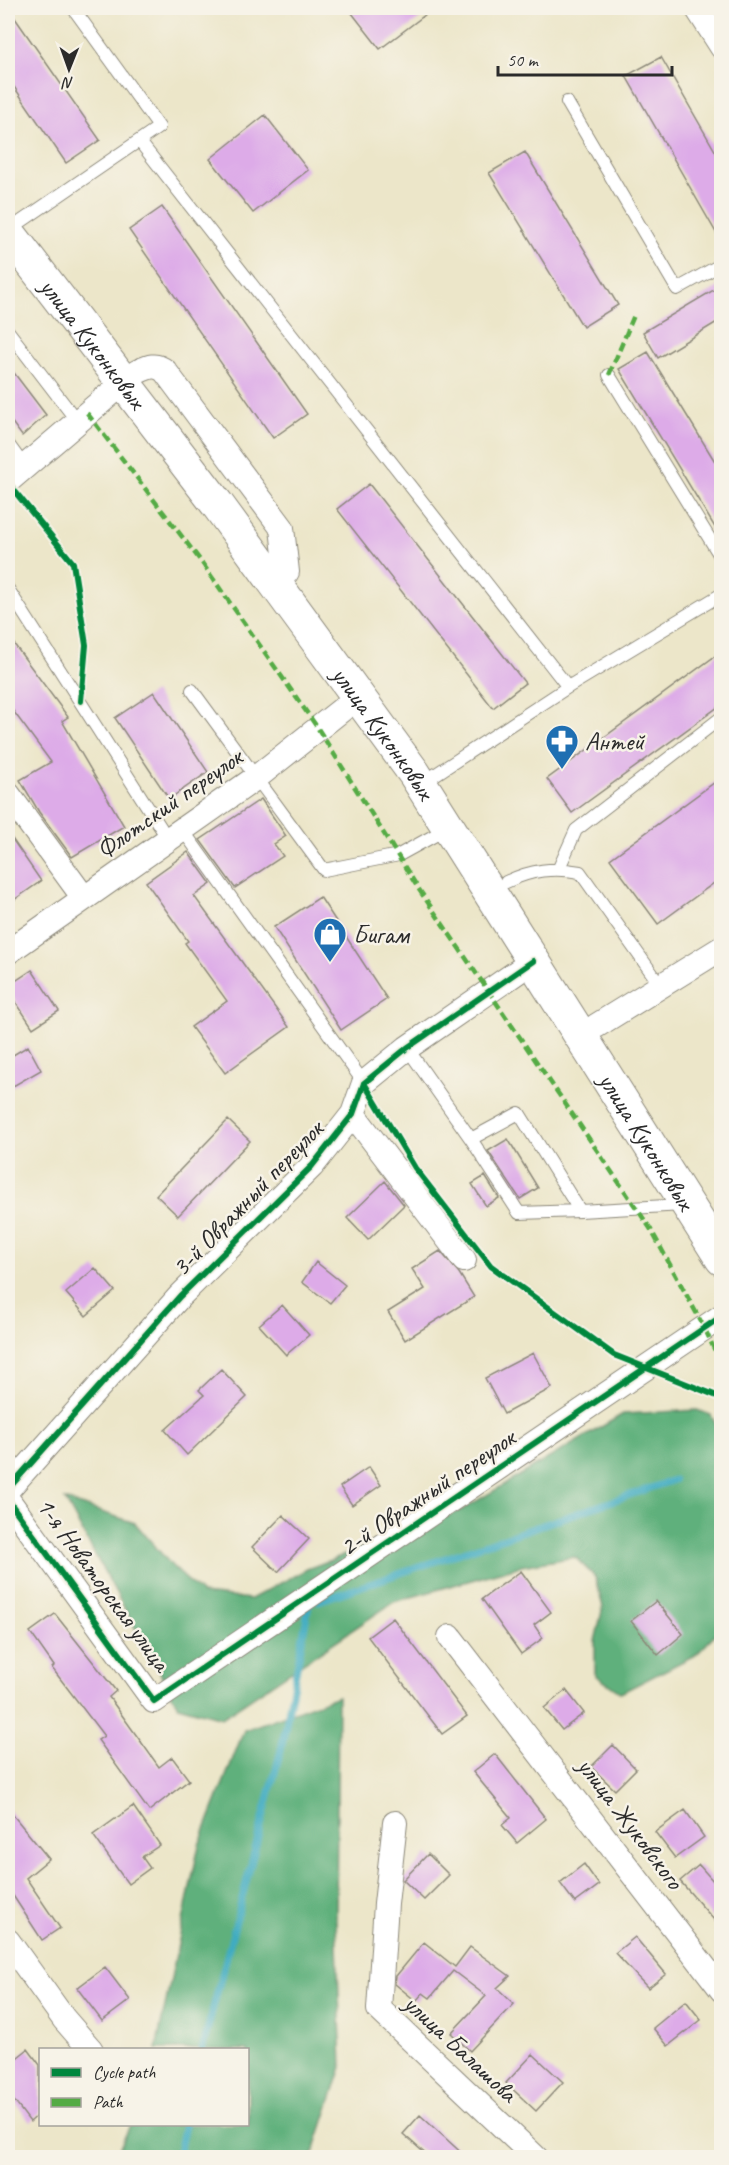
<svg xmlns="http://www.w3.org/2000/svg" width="729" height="2165" font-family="Caveat,sans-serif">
  <rect width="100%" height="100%" fill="#f7f3e8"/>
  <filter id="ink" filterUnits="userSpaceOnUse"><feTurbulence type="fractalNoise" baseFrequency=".0167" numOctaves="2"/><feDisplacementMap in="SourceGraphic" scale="12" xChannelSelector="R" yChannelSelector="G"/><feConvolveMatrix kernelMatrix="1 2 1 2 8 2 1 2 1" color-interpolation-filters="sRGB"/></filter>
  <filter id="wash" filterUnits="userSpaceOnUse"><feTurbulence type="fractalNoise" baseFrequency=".008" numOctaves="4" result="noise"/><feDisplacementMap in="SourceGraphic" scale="24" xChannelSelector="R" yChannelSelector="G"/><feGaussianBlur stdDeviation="1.35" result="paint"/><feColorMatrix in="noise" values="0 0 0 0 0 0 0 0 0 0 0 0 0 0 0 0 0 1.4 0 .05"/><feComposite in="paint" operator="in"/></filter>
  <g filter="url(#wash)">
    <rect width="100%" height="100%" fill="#ece6c9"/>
    <path fill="#5eb07c" stroke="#446e54" stroke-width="1.5" d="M697,1410L711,1415L721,1435V1629L697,1654L621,1693L595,1675V1641L603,1607L595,1577L575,1557L521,1566L394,1602L222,1718L178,1706L65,1500L135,1523L172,1566L202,1594L251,1599L307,1569L458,1512L623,1414Z
      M338,1696L336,1921L342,2067L312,2157H116L130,2125L248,2124V2050L156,2049L199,1845L244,1730Z"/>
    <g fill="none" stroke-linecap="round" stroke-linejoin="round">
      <path stroke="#41acc1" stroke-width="7" d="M319,1601L674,1480
        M202,2050L281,1750L309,1605
        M178,2158L185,2124"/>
    </g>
    <g id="blocks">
      <path fill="#ddabe8" d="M8,8L100,140L66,163L8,78Z
        M348,8H434L380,49Z
        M661,57L722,163V243L626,76Z
        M265,115L308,170L253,213L210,159Z
        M525,152L618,305L583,327L489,173Z
        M162,207L307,414L273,438L129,230Z
        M722,285V319L658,358L643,332Z
        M648,352L722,473V539L619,369Z
        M8,365L46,415L22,436L8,417Z
        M369,484L525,683L493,708L337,509Z
        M8,636L68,717L62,721L124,826L72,857L39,812L20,780L51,762L8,704Z
        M722,651V704L572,813L547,779Z
        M154,692L208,772L169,799L115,718Z
        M722,777V877L658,924L610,859Z
        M261,799L286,836L274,844L283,856L235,888L200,840Z
        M8,833L41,881L8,904Z
        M188,852L211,884L194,896L289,1027L225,1073L191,1027L227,1001L185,943L188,941L146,882Z
        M320,897L387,999L341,1030L274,927Z
        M32,970L59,1011L33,1028L8,990V986Z
        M28,1046L41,1070L8,1089V1058Z
        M228,1120L250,1141L178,1216L156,1195Z
        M508,1139L538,1188L520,1199L488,1151Z
        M485,1176L499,1198L486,1206L472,1184Z
        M385,1181L404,1205L368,1240L347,1218Z
        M440,1251L459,1273L474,1297L405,1340L388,1312L425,1289L412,1269Z
        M316,1262L345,1285L330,1303L302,1282Z
        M95,1268L115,1291L86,1316L66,1293Z
        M282,1305L309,1335L286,1355L259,1325Z
        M533,1353L552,1388L504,1414L485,1378Z
        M221,1369L247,1397L187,1455L165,1430L204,1395L199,1390Z
        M369,1467L381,1485L352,1505L340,1487Z
        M283,1515L309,1539L278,1572L252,1547Z
        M521,1571L551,1612L534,1625L543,1638L521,1654L482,1599Z
        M656,1601L683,1634L658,1655L631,1621Z
        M55,1614L116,1691L109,1697L159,1767L172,1757L189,1780L149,1811L98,1740L104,1736L52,1668L54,1666L30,1632Z
        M393,1618L467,1716L442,1734L368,1637Z
        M566,1690L584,1713L562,1730L544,1708Z
        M613,1745L636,1769L615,1790L591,1767Z
        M495,1754L546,1819L517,1843L502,1825L511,1818L473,1772Z
        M133,1806L160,1845L142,1857L150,1868L128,1884L93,1835Z
        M8,1809L49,1859L26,1878L60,1928L42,1940L10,1891L8,1893Z
        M685,1810L704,1837L675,1858L655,1832Z
        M428,1854L449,1875L424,1900L403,1880Z
        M584,1864L599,1885L575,1903L560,1883Z
        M699,1865L722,1891V1929L680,1881Z
        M635,1937L666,1974L648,1988L615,1953Z
        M424,1942L455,1967L470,1947L510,1976L497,1988L514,2004L470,2051L451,2033L486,1996L453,1971L430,1998L423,1993L416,2001L395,1984L396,1976Z
        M105,1967L130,2000L102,2021L77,1988Z
        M686,2001L701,2020L668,2046L653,2028Z
        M28,2049L40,2065V2113L30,2122L8,2093V2065Z
        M533,2054L563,2082L536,2111L506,2083Z
        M420,2115L466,2157H429L403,2134Z"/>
    </g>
  </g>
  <g filter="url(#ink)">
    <use href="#blocks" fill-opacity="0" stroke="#8c887a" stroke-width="1.5"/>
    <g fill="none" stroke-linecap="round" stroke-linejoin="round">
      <defs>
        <path id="lane" d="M567,102L677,289L722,264
          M140,142L568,687
          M19,223L159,127L73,8
          M8,331L77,421
          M609,375L722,559
          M8,444L24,466
          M8,589L168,839
          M192,690L324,870L399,855L448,828
          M433,776L568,687L722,594
          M182,829L364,1083
          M559,868L576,830L722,717
          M506,882C531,870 553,867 580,872L661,986
          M407,1048L471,1139L519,1113L580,1211L683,1205
          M471,1139L519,1213L580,1211"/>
        <path id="street" d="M697,8L722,47
          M137,372C148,367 155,363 165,371L282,528L287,572
          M8,481L123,383
          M8,794L84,898
          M8,952L257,777L359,696
          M596,1026L722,948
          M353,1114L464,1260
          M8,1489L180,1296L312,1166L353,1114L364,1083L407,1048L533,961
          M8,1500L154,1701L722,1316
          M450,1637L722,1990
          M395,1823L386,1904L379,2009L536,2158
          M8,1941L64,2019L91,2050"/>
        <g id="primary">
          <path id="s1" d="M8,232L217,504L414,773L722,1259"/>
        </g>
      </defs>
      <use href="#lane" stroke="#8c887a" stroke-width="14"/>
      <use href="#street" stroke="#8c887a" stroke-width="26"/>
      <use href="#primary" stroke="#8c887a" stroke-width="35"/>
      <use href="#lane" stroke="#fff" stroke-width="12"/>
      <use href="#street" stroke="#fff" stroke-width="24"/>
      <use href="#primary" stroke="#fff" stroke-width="33"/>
      <path stroke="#54ab44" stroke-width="4.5" stroke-dasharray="9 4.5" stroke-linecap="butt" d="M609,375L635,313
        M87,413L200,560L317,727L418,888L650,1228L704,1327L722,1366"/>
      <defs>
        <path id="cycleway" d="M8,483L73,563L86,645L81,701
          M364,1083L415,1168L491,1266L614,1355L722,1398
          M8,1489L180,1296L312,1166L353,1114L364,1083L407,1048L533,961
          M8,1500L154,1701L722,1316"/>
      </defs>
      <use href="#cycleway" stroke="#f7f3e8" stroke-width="10"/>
      <use href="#cycleway" stroke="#00873e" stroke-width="6"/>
    </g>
  </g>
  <defs>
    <symbol id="pharmacy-pin" viewBox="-11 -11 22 30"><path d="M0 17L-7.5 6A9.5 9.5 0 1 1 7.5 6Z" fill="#1f6fb2" stroke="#f7f3e8"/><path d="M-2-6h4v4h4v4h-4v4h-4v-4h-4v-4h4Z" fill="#fff"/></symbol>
    <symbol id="shop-pin" viewBox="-11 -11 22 30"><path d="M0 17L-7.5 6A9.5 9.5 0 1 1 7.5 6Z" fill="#1f6fb2" stroke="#f7f3e8"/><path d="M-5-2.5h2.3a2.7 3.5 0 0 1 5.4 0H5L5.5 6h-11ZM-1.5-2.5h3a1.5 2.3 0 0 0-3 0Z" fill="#fff"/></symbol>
  </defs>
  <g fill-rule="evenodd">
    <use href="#pharmacy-pin" x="543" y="722" width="38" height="52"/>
    <use href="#shop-pin" x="311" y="915" width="38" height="52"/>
  </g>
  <g text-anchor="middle" stroke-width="5" stroke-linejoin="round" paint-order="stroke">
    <g font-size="26" fill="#2b2b2b" stroke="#f7f3e8">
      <text dy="9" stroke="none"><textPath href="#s1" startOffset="140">улица Куконковых</textPath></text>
      <text dy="9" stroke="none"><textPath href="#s1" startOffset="626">улица Куконковых</textPath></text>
      <text transform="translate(169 803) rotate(-35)" y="9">Флотский переулок</text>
      <text dy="9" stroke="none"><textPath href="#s1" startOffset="1112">улица Куконковых</textPath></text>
      <text transform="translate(247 1198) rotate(-46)" y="9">3-й Овражный переулок</text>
      <text transform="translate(427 1492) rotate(-34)" y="9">2-й Овражный переулок</text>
      <text transform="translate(104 1584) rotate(54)" y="9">1-я Новаторская улица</text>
      <text transform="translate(631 1823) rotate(53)" y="9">улица Жуковского</text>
      <text transform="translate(461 2048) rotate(43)" y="9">улица Балашова</text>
    </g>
    <g font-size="26" fill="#2b2b2b" stroke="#f7f3e8" text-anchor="start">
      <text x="585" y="750">Антей</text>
      <text x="353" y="943">Бигам</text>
    </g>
  </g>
  <rect width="729" height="2165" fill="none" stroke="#f7f3e8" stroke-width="30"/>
  <rect x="39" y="2048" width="210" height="78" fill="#f7f3e8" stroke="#a5a39c" stroke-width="1.5"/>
  <rect x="51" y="2068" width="30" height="9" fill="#00873e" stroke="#a5a39c" stroke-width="1.5"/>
  <text x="93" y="2078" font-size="18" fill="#2b2b2b">Cycle path</text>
  <rect x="51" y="2098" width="30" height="9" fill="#54ab44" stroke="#a5a39c" stroke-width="1.5"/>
  <text x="93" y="2108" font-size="18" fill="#2b2b2b">Path</text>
  <g transform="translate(69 69) rotate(181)" stroke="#f7f3e8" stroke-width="4.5" paint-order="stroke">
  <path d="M0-4.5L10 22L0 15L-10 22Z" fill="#2b2b2b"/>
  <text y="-9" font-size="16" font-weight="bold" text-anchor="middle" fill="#2b2b2b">N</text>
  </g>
  <path d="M498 66v9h174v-9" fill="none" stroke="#2b2b2b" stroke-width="3"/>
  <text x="507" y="66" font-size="18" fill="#2b2b2b" stroke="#f7f3e8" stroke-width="4.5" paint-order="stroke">50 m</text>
</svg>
